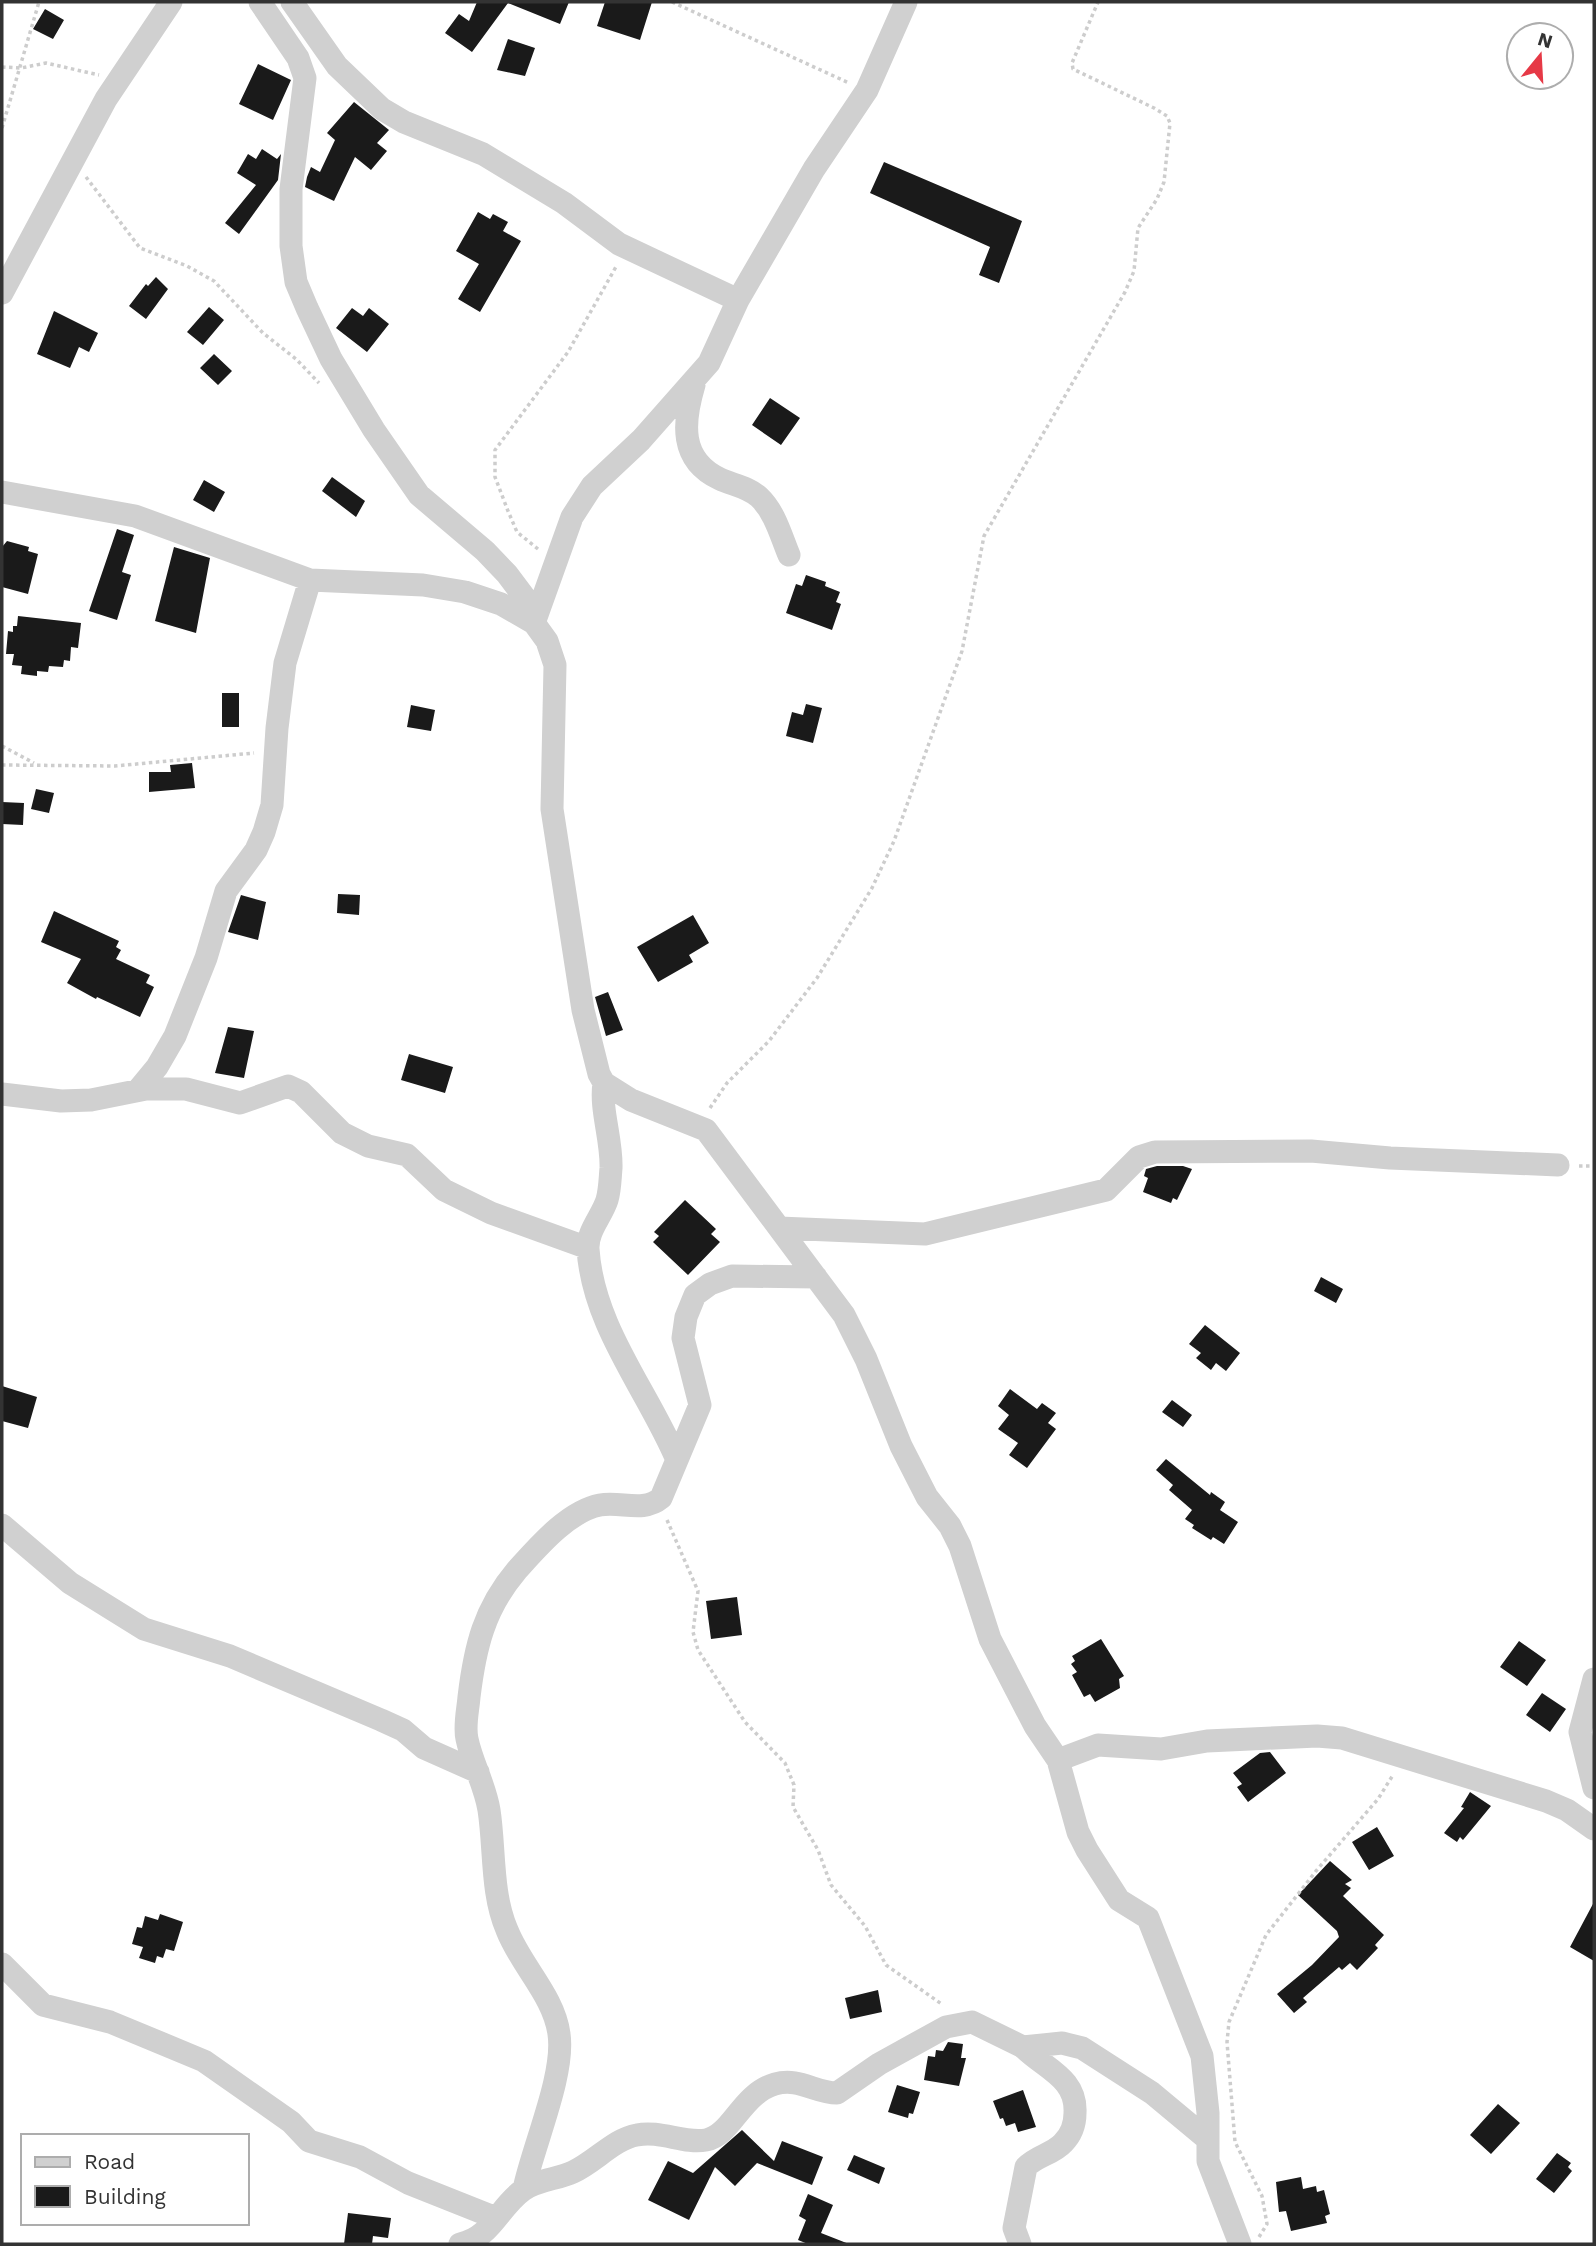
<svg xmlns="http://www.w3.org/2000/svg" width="1596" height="2246" font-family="'Work Sans',sans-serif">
  <rect width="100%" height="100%" fill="#fff"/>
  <path fill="#1a1a1a" d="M477,2H569L560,24L508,3L472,52L445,33L459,14L469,21Z
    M605,2H652L640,40L597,26Z
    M45,9L64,20L53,39L33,29Z
    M508,39L535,48L525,76L497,70Z
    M258,64L291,80L273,120L239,104Z
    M354,102L389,130L377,143L387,151L371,170L355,157L334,201L305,187L307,177L311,167L320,172L335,140L327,133Z
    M262,149L277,159L281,154L278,180L239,234L225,223L256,185L237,173L248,154L256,159Z
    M884,162L1022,221L999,283L979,275L990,247L870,193Z
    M478,212L490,219L493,214L508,222L503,231L521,241L480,312L458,299L479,264L456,251Z
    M156,277L168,289L146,319L129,306L146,284L148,286Z
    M209,307L224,320L203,345L187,332Z
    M352,308L363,316L369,308L389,324L367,352L336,328Z
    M54,311L98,333L89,352L79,347L70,368L37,354Z
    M214,354L232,371L218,385L200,368Z
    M770,398L800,418L781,445L752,425Z
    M332,477L365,501L356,517L322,491Z
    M204,480L225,492L214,512L193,500Z
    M117,529L134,535L122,572L131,575L117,620L89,611Z
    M7,541L29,547L28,551L38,554L28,594L2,587V547Z
    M174,547L210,558L196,633L155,621Z
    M806,575L826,582L825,586L840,592L836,602L841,604L832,630L786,613L796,584L802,586Z
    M18,616L81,623L78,648L71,647L70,661L64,660L63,667L49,666L48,672L37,671V676L21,674L22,666L12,665L14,654H6L8,631L13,632V626H17Z
    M222,693H239V727H222Z
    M806,704L822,708L813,743L786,736L792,712L803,715Z
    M411,705L435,710L431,731L407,727Z
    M192,763L195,788L149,792V772H171L170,765Z
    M36,789L54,793L49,813L31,809Z
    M2,802L24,803L23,825L2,824Z
    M338,894L360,895L359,915L337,913Z
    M241,895L266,902L258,940L228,932Z
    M54,911L119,941L116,947L121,950L116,959L150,975L146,983L154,987L140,1017L97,997L96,999L67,983L81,959L41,942Z
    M693,915L709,943L689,955L693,962L658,982L637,947Z
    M608,992L623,1030L606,1036L595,997Z
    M228,1027L254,1031L244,1078L215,1073Z
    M409,1054L453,1067L445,1093L401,1080Z
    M1157,1166H1183L1192,1169L1177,1200L1173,1198L1171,1203L1143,1192L1148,1178L1144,1176L1146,1169Z
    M685,1200L716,1229L711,1234L720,1242L688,1275L653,1242L659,1236L654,1232Z
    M1321,1277L1343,1289L1336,1303L1314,1291Z
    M1205,1325L1240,1353L1226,1371L1216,1363L1211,1370L1196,1358L1201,1353L1189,1344Z
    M2,1386L37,1397L28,1428L2,1421Z
    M1010,1389L1037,1409L1042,1403L1056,1413L1048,1423L1056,1429L1027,1468L1009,1455L1018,1443L998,1429L1009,1415L998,1406Z
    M1172,1400L1192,1415L1183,1427L1162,1412Z
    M1166,1459L1210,1495L1211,1492L1225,1502L1220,1510L1238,1522L1224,1544L1213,1537L1211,1540L1192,1528L1194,1525L1185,1519L1192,1510L1169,1490L1173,1485L1156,1470Z
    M737,1597L742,1635L711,1639L706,1601Z
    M1101,1639L1124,1676L1119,1679L1120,1688L1095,1702L1090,1694L1084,1697L1072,1675L1077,1672L1071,1664L1075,1661L1072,1656Z
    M1519,1641L1546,1660L1527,1686L1500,1667Z
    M1542,1693L1566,1709L1550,1732L1526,1715Z
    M1270,1752L1286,1773L1248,1802L1237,1787L1242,1784L1233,1773L1260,1753Z
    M1470,1792L1491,1806L1463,1840L1460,1837L1457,1842L1444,1833L1464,1808L1461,1807Z
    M1377,1827L1394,1856L1369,1870L1352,1842Z
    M1330,1861L1352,1880L1345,1884L1351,1888L1343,1896L1384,1935L1375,1945L1378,1948L1357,1970L1350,1963L1342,1970L1339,1967L1303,1998L1307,2002L1294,2013L1277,1994L1312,1965L1339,1937L1337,1931L1298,1895Z
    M1594,1902V1961L1570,1947Z
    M160,1914L183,1922L174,1951L166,1949L163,1958L157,1956L155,1963L139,1958L143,1947L132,1944L137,1927L142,1928L145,1916L158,1920Z
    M878,1990L882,2012L850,2019L845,1998Z
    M948,2042L963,2044L961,2058H966L959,2086L924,2080L928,2056L935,2057L936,2050L943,2051Z
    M897,2085L920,2092L913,2114L909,2113L908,2118L888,2112Z
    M1023,2090L1036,2127L1018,2132L1015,2123L1006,2126L1003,2118L1000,2119L993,2101Z
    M1498,2104L1520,2123L1491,2154L1470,2135Z
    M742,2130L774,2161L782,2141L823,2157L812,2185L757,2163L735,2186L715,2167L689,2220L648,2200L668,2161L693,2173Z
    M1557,2153L1571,2163L1568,2167L1572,2171L1554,2193L1536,2179Z
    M854,2155L885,2168L879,2184L847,2170Z
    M1301,2177L1303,2189L1316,2186L1317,2192L1324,2190L1330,2214L1325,2216L1327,2223L1291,2231L1286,2211L1279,2212L1276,2182Z
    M808,2194L833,2205L821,2233L849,2244H808L798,2240L806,2220L799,2216Z
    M348,2213L391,2218L388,2238L373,2236L372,2244H344Z"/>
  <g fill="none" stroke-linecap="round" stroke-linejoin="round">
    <path stroke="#cdcdcd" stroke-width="3.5" stroke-dasharray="3.5 3.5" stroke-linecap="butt" d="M672,2L849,83
      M2,67L21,68L46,63L99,75
      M2,128L39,2
      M86,177L140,248L187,266L214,281L263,333L296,359L319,383
      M538,549L517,532L508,511L495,477V450L568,352L617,265
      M2,746L34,763
      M2,765L115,766L254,753
      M710,1108L727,1083L769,1041L817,978L872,888L894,841L962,651L984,536L1125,292L1134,271L1138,228L1157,199L1164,182L1170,123L1167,116L1154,108L1073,69L1072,63L1098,2
      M1579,1166H1594
      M667,1520L698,1591L693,1632L698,1650L745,1722L785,1763L794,1785L793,1807L818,1850L831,1885L865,1926L886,1965L943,2005
      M1259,2237L1267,2224L1262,2196L1235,2142L1227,2042L1229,2022L1266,1935L1316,1871L1378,1799L1393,1775"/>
    <path stroke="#d0d0d0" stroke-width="23" d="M260,2L298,58L305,78L291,189V246L296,282L307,308L331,359L374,430L419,495L485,551L507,574L537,614
      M292,2L337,66L382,109L404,122L483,154L564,203L619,244L738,300
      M2,293L106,99L171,2
      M694,385C683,422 679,460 720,479C733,485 748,487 759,497C775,512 781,536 789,555
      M2,492L135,516L310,580L423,585L465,592L501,604L534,623L547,641L555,665L552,809L583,1010L599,1074L604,1083L631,1100L706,1130L844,1315L866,1359L901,1446L927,1497L950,1526L960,1546L990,1639L1035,1726L1058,1760L1078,1832L1087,1850L1119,1900L1148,1918L1202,2056L1208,2113V2161L1240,2244
      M534,623L572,517L592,486L641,440L709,363L738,300L814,169L867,90L906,2
      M604,1083C600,1110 612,1139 611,1168C610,1179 610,1190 607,1200C602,1216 587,1231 588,1249C593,1327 648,1391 677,1460
      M138,1090L157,1067L175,1036L206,958L226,891L256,850L264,832L272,805L277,728L285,663L310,580
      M2,1094L61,1101L91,1100L146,1089H186L240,1103L288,1086L301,1092L342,1133L368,1146L407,1155L444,1190L491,1213L588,1248
      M779,1228L925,1234L1106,1190L1139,1157L1155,1152L1311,1151L1390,1158L1558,1165
      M2,1525L70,1583L144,1629L230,1656L381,1720L403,1730L424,1748L478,1772
      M1594,1679L1580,1732L1594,1788
      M1058,1760L1098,1745L1161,1749L1207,1741L1317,1736L1342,1738L1546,1801L1567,1810L1594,1829
      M2,1964L43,2005L110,2022L204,2061L291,2122L309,2141L360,2157L408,2183L496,2218
      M524,2189C533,2146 565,2075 559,2034C554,1996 521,1966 507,1930C491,1893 495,1849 489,1810C485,1785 472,1763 467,1739C464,1726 468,1710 469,1697C475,1647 484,1609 517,1570C537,1548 568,1511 600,1505C621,1501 643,1513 661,1498L700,1405L683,1338L686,1317L695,1295L710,1284L732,1276L816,1277
      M460,2244C491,2238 499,2207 523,2190C537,2180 558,2179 573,2172C595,2162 614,2139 637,2135C660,2130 684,2144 706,2140C732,2135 741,2094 775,2084C799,2077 815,2093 837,2093L879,2064L946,2027L972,2022L1023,2047L1062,2043L1082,2048L1152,2093L1206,2138
      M1020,2244L1014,2228L1026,2167C1036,2156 1053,2154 1063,2143C1071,2135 1075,2124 1075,2113C1077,2078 1045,2069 1023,2047"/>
  </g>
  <rect width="1596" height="2246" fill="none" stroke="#333333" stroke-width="7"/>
  <rect x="21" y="2134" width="228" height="91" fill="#ffffff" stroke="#adadad" stroke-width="2"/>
  <rect x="35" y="2157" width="35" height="10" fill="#d0d0d0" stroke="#adadad" stroke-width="2"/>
  <text x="84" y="2169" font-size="21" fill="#333333">Road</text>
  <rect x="35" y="2186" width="35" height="21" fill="#1a1a1a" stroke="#adadad" stroke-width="2"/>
  <text x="84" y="2204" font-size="21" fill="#333333">Building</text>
  <g transform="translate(1540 56) rotate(18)"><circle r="33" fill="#ffffff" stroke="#adadad" stroke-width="2"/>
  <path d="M0-5L12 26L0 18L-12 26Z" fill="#e63946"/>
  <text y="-10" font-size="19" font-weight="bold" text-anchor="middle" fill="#333333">N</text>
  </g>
</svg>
